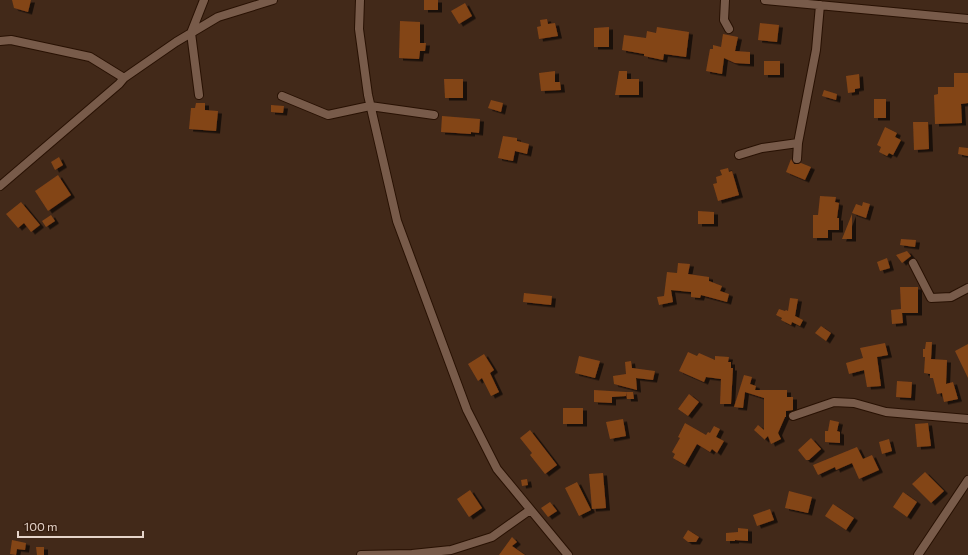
<svg xmlns="http://www.w3.org/2000/svg" width="968" height="555" font-family="Commissioner,sans-serif">
  <defs>
    <filter id="shadow"><feDropShadow dx="4" dy="2.5" stdDeviation="0" flood-color="#0009"/></filter>
  </defs>
  <rect width="100%" height="100%" fill="#422919"/>
  <path fill="#834417" filter="url(#shadow)" d="M12,0H31L28,12L14,8Z
    M424,0H438V10H424Z
    M465,3L472,16L459,24L451,11Z
    M547,19L548,24L555,23L558,36L539,39L537,27L541,26L540,20Z
    M400,21L420,22V43H426L425,51H420L419,59L399,58Z
    M760,23L779,25L777,42L758,40Z
    M609,27V47H594V28Z
    M657,27L689,32L686,57L664,54L663,60L644,56V54L622,50L624,35L646,38L647,31L656,33Z
    M723,34L738,37L735,51L750,52V64L735,63L724,58L722,74L706,71L710,49H713V45L721,47Z
    M764,61H780V75H764Z
    M555,71V82H560L561,90L541,91L539,73Z
    M619,71H627V79H639V95H615Z
    M954,73H968V103L961,104L962,123L935,124L934,95L938,94V87H954Z
    M859,74L860,88L855,89V92L848,93L846,76Z
    M444,79H463V98H445Z
    M824,90L837,94L836,100L822,96Z
    M874,99H886V118H874Z
    M491,100L503,103L501,112L488,108Z
    M196,103H205V110L218,111L216,131L189,129L191,108H195Z
    M271,105L284,106L283,113L271,112Z
    M442,116L480,119L479,133L471,132V134L441,132Z
    M913,122H928L929,149L914,150Z
    M885,127L897,133L895,137L901,140L893,155L889,153L887,156L879,152L881,147L877,145Z
    M503,136L517,138V141L529,144L527,154L515,151L513,161L498,158Z
    M959,147L968,148V156L958,154Z
    M59,157L63,165L55,170L51,162Z
    M791,159L794,164H797L801,163L811,167L805,180L786,172Z
    M728,168L729,172L732,171L739,195L718,201L713,184L717,183L716,177L722,175L720,170Z
    M58,175L71,195L48,211L35,191Z
    M820,196L836,197L835,202L839,203L837,218H839V230H828V238H813V215H818Z
    M21,202L40,225L31,232L24,223L18,228L6,214Z
    M863,202L870,204L866,218L852,213L856,204L862,206Z
    M698,211L714,212V224H698Z
    M852,214V239H842Z
    M51,215L55,221L46,227L42,221Z
    M901,239L916,240L915,247L900,245Z
    M907,251L911,256L902,263L896,255Z
    M887,258L890,268L880,271L877,262Z
    M678,263L690,264L688,274L709,277V281L722,286L720,291L729,294L727,302L701,295L700,298L691,297V292L671,290L673,302L659,305L657,297L664,296L667,272L677,273Z
    M900,287H918V313H902L903,323L892,324L891,310L901,309Z
    M524,293L552,296L551,305L523,302Z
    M790,298L798,299L795,316L803,320L800,326L792,322L791,325L781,320L782,318L776,315L779,309L785,311L786,310L788,311Z
    M821,326L831,333L826,341L815,333Z
    M926,342H932L931,359L947,360L946,384L953,382L958,399L944,402L942,393L937,394L933,378H930V374L924,373L925,357H923V349H925Z
    M885,343L888,355L877,357L881,386L867,387L864,370L849,374L846,363L863,358L860,348Z
    M968,344V378L955,351Z
    M688,352L697,356L699,353L715,360V356L729,357L728,362H731V368H733L731,404H720L721,379L706,377L704,382L679,371Z
    M484,354L494,370L490,373L499,392L491,396L482,378L478,381L468,364Z
    M579,356L600,361L595,378L575,373Z
    M631,361L632,368L655,371L653,380L636,378L637,390L614,384L613,376L626,374L625,362Z
    M744,375L752,377L750,384L756,386L755,390H787V397H793V410L786,411V417H785L778,433L781,439L771,444L768,436L764,440V439L754,430L758,425L764,430V398L745,392L743,408L734,407Z
    M897,381L912,382L911,398L896,397Z
    M594,390L626,392V396L612,397V403L594,402Z
    M626,392H633L634,399H627Z
    M689,394L699,402L688,416L678,409Z
    M563,408H583V424H563Z
    M623,419L626,436L610,439L606,422Z
    M830,420L839,422L837,431L840,432V443L825,442V431H828Z
    M685,423L706,435L708,432L710,433L714,426L720,429L716,437L724,441L717,453L712,449L710,452L697,444L685,465L673,458L675,454L672,452L680,438L678,437Z
    M928,423L931,446L917,447L915,424Z
    M530,430L557,465L545,474L530,455L532,453L520,438Z
    M811,438L821,449L809,460H806L798,450Z
    M889,439L892,451L882,454L879,442Z
    M857,447L863,459L872,455L879,470L859,479L852,463L836,470L835,467L818,475L813,465Z
    M925,472L944,491L931,503L912,484Z
    M603,473L606,508L592,509L589,474Z
    M527,479L528,485L522,486L521,480Z
    M577,482L591,510L579,516L565,488Z
    M470,490L482,508L469,517L457,499Z
    M789,491L812,497L808,513L785,508Z
    M903,492L917,502L907,517L893,507Z
    M550,502L557,511L548,517L541,508Z
    M833,504L854,518L846,530L825,516Z
    M770,509L774,520L757,526L753,515Z
    M738,528L748,529V541L735,540V541H726V533L738,532Z
    M688,530L699,537L696,542H688L683,538Z
    M512,537L517,542L512,546L525,555H499Z
    M12,540L26,543L25,550L17,549L16,555L10,554Z
    M36,547H44V555H37Z"/>
  <g fill="none" stroke-linecap="round" stroke-linejoin="round">
    <defs>
      <path id="street" d="M360,0L359,29L368,95L397,221L467,410L497,469L568,555
        M725,0L724,20L729,29
        M765,0L968,19
        M0,41L11,40L90,57L124,78
        M199,95L191,33L204,0
        M282,96L328,115L370,106L434,115
        M739,155L762,148L798,143
        M797,159L798,143L816,50L820,5
        M0,186L119,84L124,78L176,42L218,17L273,0
        M913,263L931,298L951,297L968,288
        M793,416L834,402L854,403L886,412L968,419
        M361,555L412,554L451,550L492,537L530,510
        M918,555L968,480"/>
    </defs>
    <use href="#street" stroke="#281103" stroke-width="10"/>
    <use href="#street" stroke="#785b4a" stroke-width="8"/>
  </g>
  <path d="M18 531v6h125v-6" fill="none" stroke="#e5d4ca" stroke-width="2"/>
  <text x="24" y="531" font-size="12" fill="#e5d4ca" stroke="#381f10" stroke-width="3" paint-order="stroke">100 m</text>
</svg>
